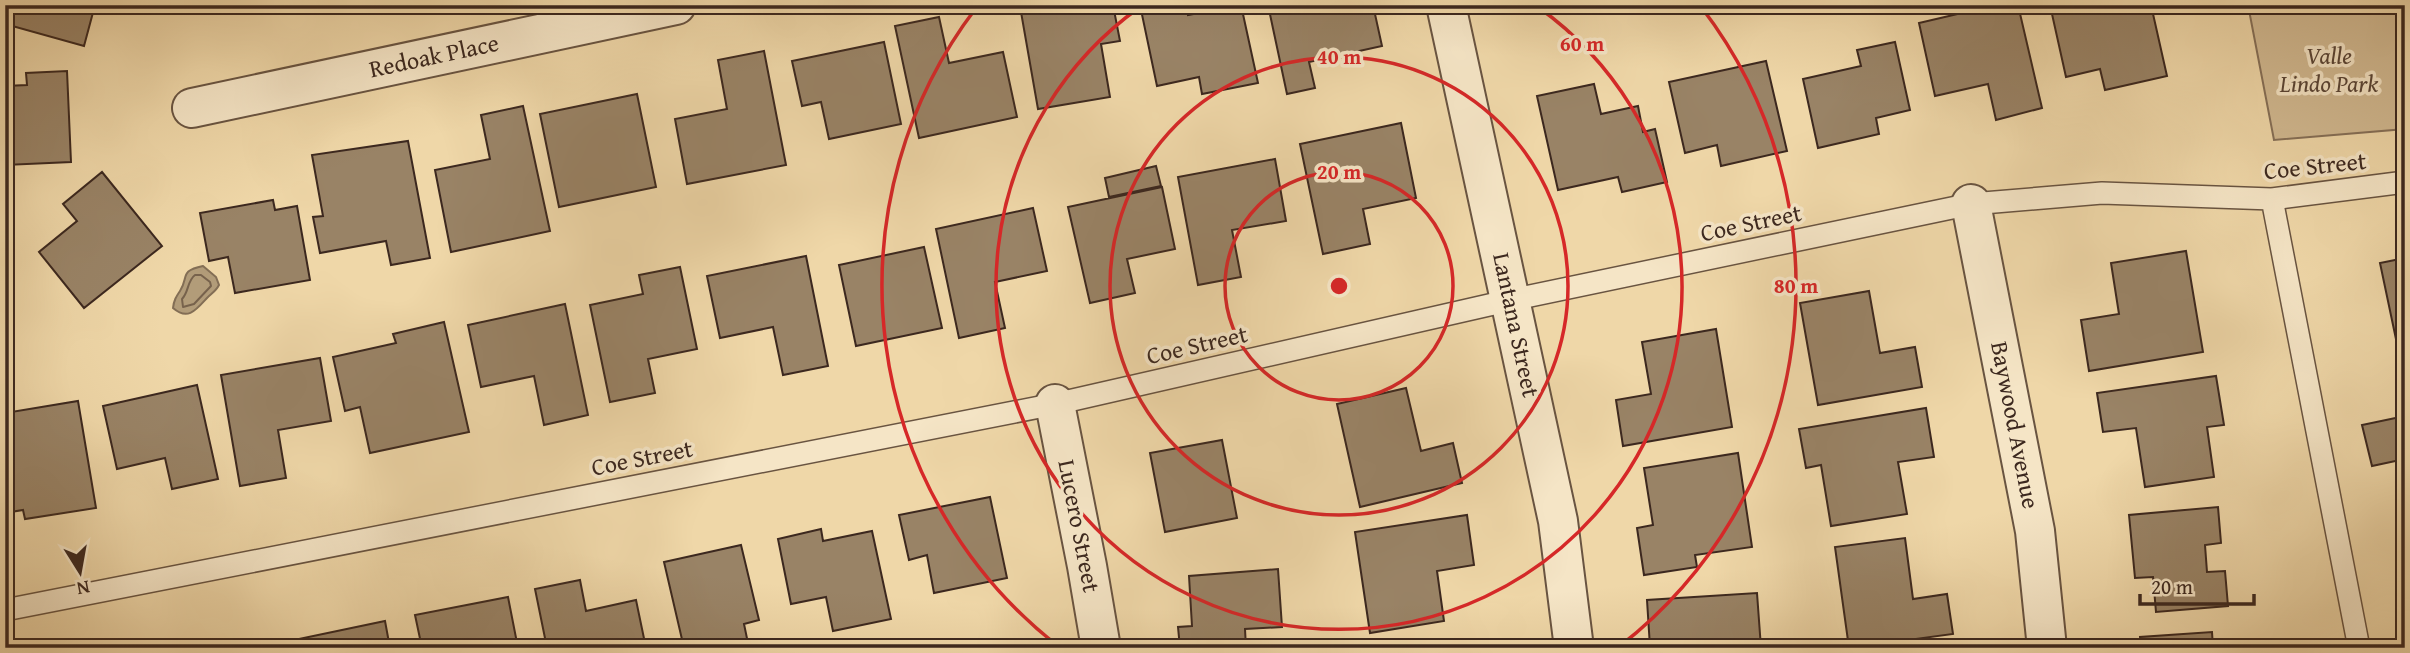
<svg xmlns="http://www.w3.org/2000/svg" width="2410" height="653" font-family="'Gentium Book Plus',serif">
  <rect width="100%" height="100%" fill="#efd7a8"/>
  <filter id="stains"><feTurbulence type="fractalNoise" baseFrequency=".00286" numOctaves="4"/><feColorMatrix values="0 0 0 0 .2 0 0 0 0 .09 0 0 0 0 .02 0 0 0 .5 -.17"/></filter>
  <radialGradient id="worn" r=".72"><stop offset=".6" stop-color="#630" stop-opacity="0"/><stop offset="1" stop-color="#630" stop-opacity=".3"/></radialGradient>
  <path fill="#d1b991" stroke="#867058" stroke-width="2" d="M2248,5H2405V129L2274,140Z"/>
  <path fill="#b29c79" stroke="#836e55" stroke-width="2" d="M203,266L216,277L219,285C216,291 212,293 207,298C196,310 188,321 173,308C174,300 176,297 180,291C189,277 179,271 203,266Z"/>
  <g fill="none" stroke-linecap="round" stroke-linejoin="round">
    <path stroke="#77624c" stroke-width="2" d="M195,275H201L210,282L211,286L194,304L183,307L182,299C189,292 187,281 195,275Z"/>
  </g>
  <path fill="#998366" stroke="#3c281f" stroke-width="2" d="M5,5H95L84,46L5,24Z
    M1058,5H1113L1120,41L1101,44L1110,97L1038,109L1021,12Z
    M1140,5H1186L1188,15L1241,5L1258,83L1202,94L1199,77L1157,86Z
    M1268,5H1373L1382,46L1309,62L1315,88L1287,94Z
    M1517,5H1547L1519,12Z
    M1996,5H2018L2042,108L1996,120L1988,84L1935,96L1919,23Z
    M2050,5H2151L2167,76L2105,90L2100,69L2066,77Z
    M939,17L949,63L1003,52L1017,117L919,138L895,26Z
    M884,42L901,124L829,139L821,102L802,106L792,61Z
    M1895,42L1910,110L1876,118L1879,134L1818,148L1803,79L1861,66L1857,50Z
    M764,51L786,165L687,184L675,119L727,109L718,60Z
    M1766,61L1787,151L1721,166L1717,145L1685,153L1669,82Z
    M67,71L71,162L5,165V86L27,85L26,73Z
    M1594,84L1601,114L1638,106L1643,132L1655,129L1667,182L1622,192L1618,177L1558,190L1537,96Z
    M637,94L656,187L559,207L540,114Z
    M523,106L550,231L451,252L435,170L490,159L481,115Z
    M1401,123L1416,198L1363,209L1370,244L1323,254L1300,144Z
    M408,141L430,258L391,265L386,241L320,253L313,217L323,216L312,155Z
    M1275,159L1286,221L1232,230L1241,277L1198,285L1178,177Z
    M1156,166L1161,186L1109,197L1105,178Z
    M102,172L162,246L84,308L39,252L77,221L63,204Z
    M1162,187L1175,249L1127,259L1135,293L1090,303L1068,207Z
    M273,200L275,210L297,206L310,280L235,293L228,257L209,261L200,213Z
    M1033,208L1047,271L995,282L1005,328L959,338L936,229Z
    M924,247L942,328L856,346L839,265Z
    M2186,251L2203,352L2089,371L2081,320L2119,314L2111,263Z
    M806,256L828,366L783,375L773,327L720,338L707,276Z
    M2405,258V362L2401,363L2380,263Z
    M680,267L697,349L648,359L655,393L610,402L590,305L643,294L639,275Z
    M1869,291L1880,353L1915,347L1922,387L1818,405L1800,303Z
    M565,304L588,415L544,425L534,376L481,387L468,325Z
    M444,322L469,432L370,453L360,407L345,411L333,357L396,343L393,334Z
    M1716,329L1732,427L1623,446L1616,400L1651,394L1642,342Z
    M320,358L331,421L278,430L286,478L240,486L221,375Z
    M2216,376L2224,425L2207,427L2214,477L2145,487L2136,428L2103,432L2097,393Z
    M197,385L218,479L172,489L165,458L117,469L103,406Z
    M1406,388L1421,451L1453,443L1462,483L1360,507L1337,404Z
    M78,401L96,508L25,519L23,510L5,513V413Z
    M1926,408L1934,457L1898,462L1907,514L1831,526L1821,465L1806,468L1799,429Z
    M2405,416V459L2372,466L2362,425Z
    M1222,440L1237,518L1165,532L1150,453Z
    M1738,453L1752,547L1695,555L1697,567L1644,575L1637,528L1653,525L1644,468Z
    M990,497L1007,578L934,593L927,555L909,560L899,515Z
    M2218,507L2221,543L2205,545L2207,572L2225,571L2228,606L2156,612L2153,577L2135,578L2129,515Z
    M1467,515L1474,565L1437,571L1444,621L1370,633L1355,532Z
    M821,529L823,541L872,531L891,619L833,631L826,597L791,604L778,539Z
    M1905,538L1913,599L1947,594L1953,634L1849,648L1835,547Z
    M741,545L759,620L744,624L749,648H684L664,562Z
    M1278,569L1282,627L1245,629L1246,648H1180L1178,627L1192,626L1189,576Z
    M580,580L586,611L636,600L646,648H547L535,589Z
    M1757,593L1761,648H1685V645L1650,647L1647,600Z
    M508,597L518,648H422L415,615Z
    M385,621L390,648H295L294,640Z
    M2212,632L2213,648H2141L2140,637Z
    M277,643L278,648H255Z"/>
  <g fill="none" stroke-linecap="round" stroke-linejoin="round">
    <defs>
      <path id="lane" d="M2272,199L2359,648
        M5,610L1055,404L1511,300L1971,204L2102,193L2272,199L2405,182"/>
      <path id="street" d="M1446,5L1558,521L1574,648
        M192,108L676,5
        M1971,204L2035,531L2047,648
        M1055,404L1087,566L1101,648"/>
    </defs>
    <use href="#lane" stroke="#695441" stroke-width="24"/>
    <use href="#street" stroke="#695441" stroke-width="42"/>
    <use href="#lane" stroke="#f5e5c6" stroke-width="21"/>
    <use href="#street" stroke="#f5e5c6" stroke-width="38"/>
  </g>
  <g fill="none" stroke="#d62828" stroke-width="3.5">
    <circle cx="1339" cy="286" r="114"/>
    <circle cx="1339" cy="286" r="229"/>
    <path d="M1538 7A343 343 0 1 1 1140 7"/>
    <path d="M1058 646A457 457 0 0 1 976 8M1702 8A457 457 0 0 1 1620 646"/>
  </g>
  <g text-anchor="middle" stroke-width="7" stroke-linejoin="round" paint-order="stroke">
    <g font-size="24" fill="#3c281f" stroke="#f5e5c6">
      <text transform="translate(434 56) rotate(-12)" y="8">Redoak Place</text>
      <text transform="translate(2315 166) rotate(-6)" y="8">Coe Street</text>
      <text transform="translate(1751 223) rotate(-12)" y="8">Coe Street</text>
      <text transform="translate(1516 325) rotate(78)" y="8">Lantana Street</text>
      <text transform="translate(1197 345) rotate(-13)" y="8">Coe Street</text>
      <text transform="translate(2015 425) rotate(79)" y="8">Baywood Avenue</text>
      <text transform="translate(642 458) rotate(-11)" y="8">Coe Street</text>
      <text transform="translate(1079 526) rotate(79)" y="8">Lucero Street</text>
    </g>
    <g font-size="24" font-style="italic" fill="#5a4536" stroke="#f5e5c6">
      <text x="2329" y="64">Valle<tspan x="2329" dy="28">Lindo Park</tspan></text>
    </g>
  </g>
  <circle cx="1339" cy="286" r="10" fill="#d62828" stroke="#f5e5c6" stroke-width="3.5"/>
  <g font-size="21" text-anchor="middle" font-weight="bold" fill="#d62828" stroke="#f5e5c6" stroke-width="7" stroke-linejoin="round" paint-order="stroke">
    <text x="1582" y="51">60 m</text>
    <text x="1339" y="64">40 m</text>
    <text x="1339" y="179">20 m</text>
    <text x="1796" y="293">80 m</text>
  </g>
  <rect width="2410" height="653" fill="none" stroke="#efd7a8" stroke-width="28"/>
  <rect x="7" y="7" width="2396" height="639" fill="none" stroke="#3c281f" stroke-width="3.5"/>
  <rect x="14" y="14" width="2382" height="625" fill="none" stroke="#3c281f" stroke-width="2"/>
  <g transform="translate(80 572) rotate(169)" stroke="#f5e5c6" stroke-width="5" paint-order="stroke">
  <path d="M0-5L12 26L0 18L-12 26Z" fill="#3c281f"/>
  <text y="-10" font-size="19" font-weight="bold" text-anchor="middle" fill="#3c281f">N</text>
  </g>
  <path d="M2140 594v10h114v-10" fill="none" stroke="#3c281f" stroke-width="3.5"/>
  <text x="2151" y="594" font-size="21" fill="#3c281f" stroke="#f5e5c6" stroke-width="5" paint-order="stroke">20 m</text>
  <rect width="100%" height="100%" filter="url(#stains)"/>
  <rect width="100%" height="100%" fill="url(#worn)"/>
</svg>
